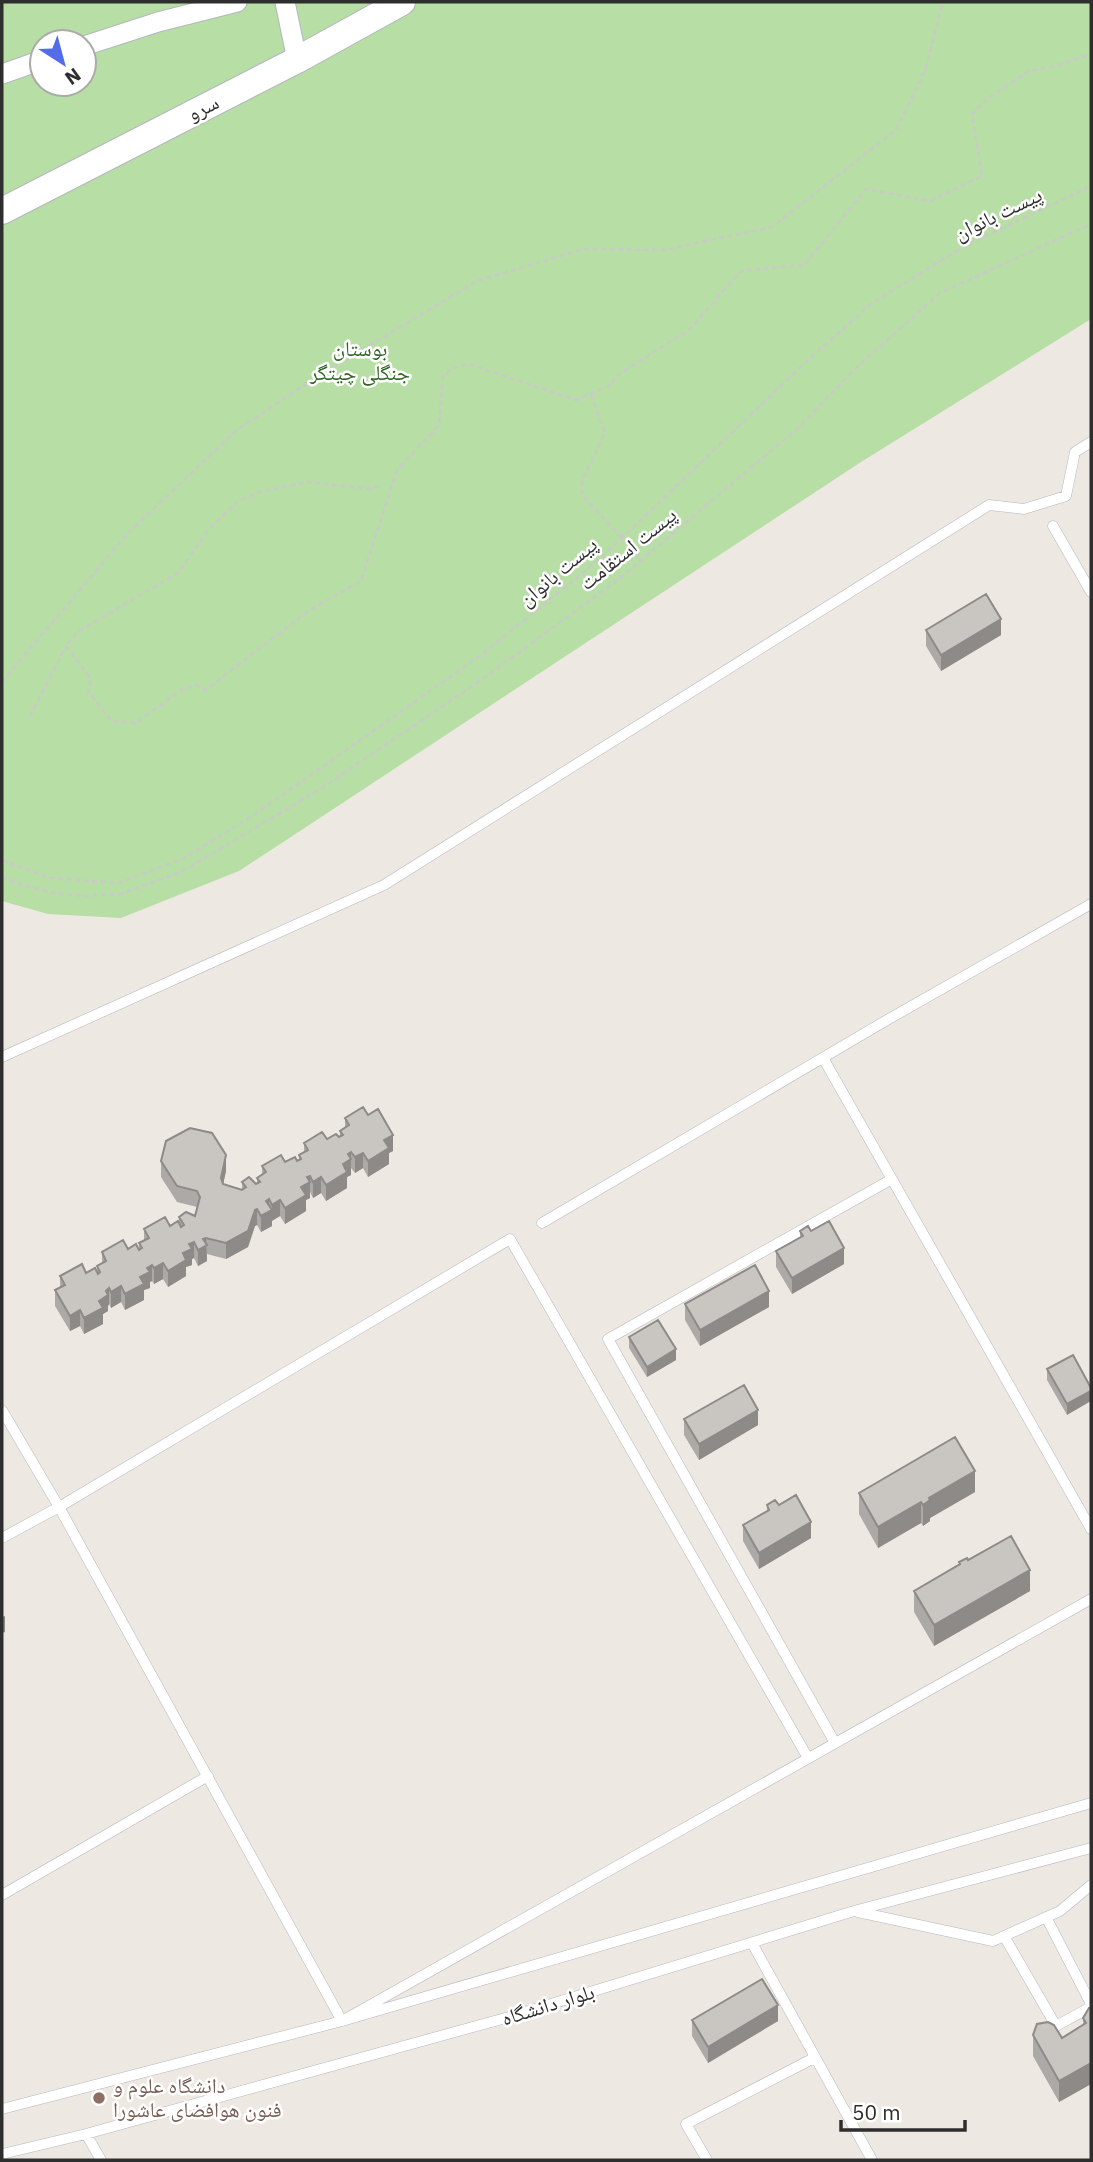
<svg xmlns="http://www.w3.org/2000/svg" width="1093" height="2162" font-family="'IBM Plex Sans','Noto Naskh Arabic',sans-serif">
  <rect width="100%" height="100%" fill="#ede9e2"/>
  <path fill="#b7dea4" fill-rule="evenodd" d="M2,2H1091V319L861,462L239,871L121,918L48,914L2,901ZM42,42H84V84H42Z"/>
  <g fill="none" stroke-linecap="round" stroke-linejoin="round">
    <defs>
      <path id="lane" d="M1053,526L1091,592
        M2,1057L384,885L989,505L1024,509L1066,496L1075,452L1091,442
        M823,1058L1091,1529
        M542,1223L887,1020L1091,904
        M2,1410L59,1507L342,2021L1091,1599
        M2,1538L59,1507L510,1239L808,1758
        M835,1743L608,1339L892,1179
        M2,1895L208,1776
        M858,1912L993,1941L1060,1911L1091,1885
        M1046,1917L1091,2004
        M1004,1936L1056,2026L1091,2007
        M752,1943L872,2160
        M2,2109L342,2021L1091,1803
        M86,2134L101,2160
        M2,2154L86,2134L509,2017L854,1911L1091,1848
        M707,2160L686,2124L814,2058"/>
      <path id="street" d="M285,2L297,60
        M84,46L158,22L237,2
        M2,74L42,60"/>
      <path id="secondary" d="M2,211L297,60L402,2"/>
    </defs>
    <use href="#lane" stroke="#b5b7c0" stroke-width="11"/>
    <use href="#street" stroke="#b5b7c0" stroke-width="21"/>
    <use href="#secondary" stroke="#b5b7c0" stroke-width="28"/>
    <path stroke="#c9c9c9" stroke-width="2.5" stroke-dasharray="5 3.5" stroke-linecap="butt" d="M1091,29V42
      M591,395L605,433L582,481V495L642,560
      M379,486L371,489L307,482L260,492L238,501L209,529L178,573L77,632L66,646L91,679L88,691L111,721L136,723L181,690L196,685L206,690L308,611L361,581L397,470L439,425L443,376L452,369L469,364L576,400L611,385L616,376L689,330L741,271L804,265L866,189L930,201L982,176L972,114L990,97L1029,71L1055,66L1091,54
      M2,682L128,533L237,430L309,382L477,281L583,249L664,250L772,227L896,130L925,71L943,2
      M30,716L66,646
      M2,860L50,878L118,883L182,859L251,817L484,653L601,558L808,360L871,304L963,247L1091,186
      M2,877L26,886L58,894L84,896L121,894L181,872L215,852L322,788L484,678L619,579L798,428L858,366L940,293L1091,224"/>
    <use href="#lane" stroke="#fff" stroke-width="10"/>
    <use href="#street" stroke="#fff" stroke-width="19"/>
    <use href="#secondary" stroke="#fff" stroke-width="26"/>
  </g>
  <path fill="#ada9a6" d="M926,630L1001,635L941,671L926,646Z
    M345,1118L393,1151L389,1153V1164L368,1177L363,1168L355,1173L351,1168V1175L347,1177V1188L326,1201L321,1193L313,1198L310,1192V1198L306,1200V1211L285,1224L280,1216L272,1220V1226L261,1232L257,1225L255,1226L248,1247L226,1259L207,1254V1261L198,1266L194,1258L192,1259V1265L186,1267V1276L168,1287L163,1279L154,1284L152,1281L150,1282V1288L144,1290V1300L125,1310L121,1302L111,1308L109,1304L108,1306V1311L103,1314V1324L84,1334L80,1326L70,1331L55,1306V1290L60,1287V1276L97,1272V1266L102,1263V1252L128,1249L139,1250V1243L144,1240V1229L170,1226L179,1222V1217L195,1216L197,1207L177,1202L161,1177V1161L226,1171L223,1184L242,1189V1182L256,1184L257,1183V1178L262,1175V1166L299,1160V1155L304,1152V1143L340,1136V1131L345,1128Z
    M800,1231H811L844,1264L792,1294L776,1267V1251L800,1237Z
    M685,1304L769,1307L700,1346L685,1320Z
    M629,1337L676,1360L647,1377L629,1348Z
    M1047,1369L1091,1388L1067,1415L1047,1380Z
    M684,1419L758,1425L699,1460L684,1435Z
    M975,1492L930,1518V1521L923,1526L921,1523L878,1548L859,1514V1493Z
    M767,1505H779L811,1538L759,1569L743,1541V1525L767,1511Z
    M968,1560L1030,1591L934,1646L914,1612V1591L959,1565V1562Z
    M1091,2008V2084L1059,2102L1033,2056V2035L1062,2038L1083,2025V2018Z
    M692,2020L778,2021L708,2063L692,2036Z"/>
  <path fill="#8d8a87" d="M1001,619V635L941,671V655Z
    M393,1135V1151L389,1153V1164L368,1177V1161L384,1140Z
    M351,1152V1175L347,1177V1188L326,1201V1185L348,1154Z
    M363,1153V1168L355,1173V1157Z
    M226,1155V1171L221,1194V1178Z
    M310,1176V1198L306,1200V1211L285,1224V1208L307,1177Z
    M321,1177V1193L313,1198V1182Z
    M269,1199V1212L272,1210V1226L261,1232V1216L266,1201Z
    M280,1200V1216L272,1221V1205Z
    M257,1209V1225L255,1226L248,1247L226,1259V1243Z
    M206,1238L207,1261L198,1266V1250L203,1239Z
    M194,1242V1258L192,1259V1265L186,1267V1276L168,1287V1271L189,1244Z
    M844,1248V1264L792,1294V1278Z
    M163,1263V1279L154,1284V1268Z
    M152,1265V1281L150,1282V1288L144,1290V1300L125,1310V1294L147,1268Z
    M121,1286V1302L111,1308V1292Z
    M109,1288V1304L108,1306V1311L103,1314V1324L84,1334V1318Z
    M769,1291V1307L700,1346V1330Z
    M80,1310V1326L70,1331V1316Z
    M676,1349V1360L647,1377V1367Z
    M1091,1391V1401L1067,1415V1404Z
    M758,1410V1425L699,1460V1444Z
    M975,1471V1492L930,1518V1521L923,1526V1505L929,1498Z
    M921,1502V1523L878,1548V1527Z
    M811,1522V1538L759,1569V1553Z
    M1030,1570V1591L934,1646V1625Z
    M5,1616V1632L2,1633V1617Z
    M778,2005V2021L708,2063V2047Z
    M1091,2063V2084L1059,2102V2081Z"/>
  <path fill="#c9c5c1" stroke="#8d8a87" stroke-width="2" d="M986,594L1001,619L941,655L926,630Z
    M363,1107L368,1115L378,1109L393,1135L384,1140L389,1148L368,1161L363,1153L355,1157L351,1152L348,1154L351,1159L343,1164L347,1172L326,1185L321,1177L313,1182L310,1176L307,1177L310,1182L301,1187L306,1195L285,1208L280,1200L272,1205L269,1199L266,1201L272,1210L261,1216L257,1209L255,1210L248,1231L226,1243L206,1238L203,1239L207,1245L198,1250L194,1242L189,1244L192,1249L183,1253L186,1260L168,1271L163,1263L154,1268L152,1265L147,1268L150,1272L140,1277L144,1284L125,1294L121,1286L111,1292L109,1288L106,1291L108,1295L99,1301L103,1308L84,1318L80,1310L70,1316L55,1290L65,1285L60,1276L82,1264L86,1273L95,1268L98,1274L100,1272L97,1266L106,1261L102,1252L123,1240L128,1249L136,1244L139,1250L142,1248L139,1243L149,1238L144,1229L165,1217L170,1226L178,1221L181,1227L184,1225L179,1217L186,1212L195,1216L200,1197L197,1191L177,1186L161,1161L166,1141L190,1128L212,1133L226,1155L221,1178L223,1184L242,1190L246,1187L242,1182L249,1177L256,1184L260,1182L257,1178L266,1172L262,1166L281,1155L285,1162L295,1157L297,1161L301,1159L299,1155L308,1150L304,1143L322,1132L327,1139L336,1134L339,1137L343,1135L340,1131L349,1125L345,1118Z
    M829,1221L844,1248L792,1278L776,1251L803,1236L800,1231L808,1226L811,1231Z
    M755,1265L769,1291L700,1330L685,1304Z
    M658,1320L676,1349L647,1367L629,1337Z
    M1073,1355L1091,1388V1391L1067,1404L1047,1369Z
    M744,1385L758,1410L699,1444L684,1419Z
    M955,1437L975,1471L929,1498L930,1500L923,1505L921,1502L878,1527L859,1493Z
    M796,1495L811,1522L759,1553L743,1525L769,1510L767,1505L775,1500L779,1505Z
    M1011,1536L1030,1570L934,1625L914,1591L960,1564L959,1562L967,1558L968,1560Z
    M762,1979L778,2005L708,2047L692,2020Z
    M1089,2008H1091V2063L1059,2081L1033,2035L1037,2024L1048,2022L1054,2025L1062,2038L1086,2023L1083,2018Z"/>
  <circle fill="#8d6e63" stroke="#fff" stroke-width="2.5" cx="99" cy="2098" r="7"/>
  <g text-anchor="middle" stroke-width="5" stroke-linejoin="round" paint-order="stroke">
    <g font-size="21" fill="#2e2e2e" stroke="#fff">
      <text transform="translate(203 108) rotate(-27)" y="7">سرو</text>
      <text transform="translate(998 214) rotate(-26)" y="7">پیست بانوان</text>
      <text transform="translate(628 549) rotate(-39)" y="7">پیست استقامت</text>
      <text transform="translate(558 572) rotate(-40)" y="7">پیست بانوان</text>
      <text transform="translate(548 2005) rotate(-17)" y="7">بلوار دانشگاه</text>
    </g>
    <g font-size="21" fill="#306523" stroke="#fff">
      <text x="360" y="356">بوستان<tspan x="360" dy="24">جنگلی چیتگر</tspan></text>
    </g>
    <g font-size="21" fill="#785e54" stroke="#fff" text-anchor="start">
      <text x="113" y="2093">دانشگاه علوم و<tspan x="113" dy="24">فنون هوافضای عاشورا</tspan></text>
    </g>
  </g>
  <rect width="1093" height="2162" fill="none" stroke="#2e2e2e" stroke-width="7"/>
  <g transform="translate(63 63) rotate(144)"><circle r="33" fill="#ffffff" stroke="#ababab" stroke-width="2"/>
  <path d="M0-5L12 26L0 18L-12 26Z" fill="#536de9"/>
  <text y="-10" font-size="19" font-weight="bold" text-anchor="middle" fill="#2e2e2e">N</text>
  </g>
  <path d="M841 2120v10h124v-10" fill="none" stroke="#2e2e2e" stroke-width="3.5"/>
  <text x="852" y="2120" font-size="21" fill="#2e2e2e" stroke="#ffffff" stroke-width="5" paint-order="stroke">50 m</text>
</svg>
